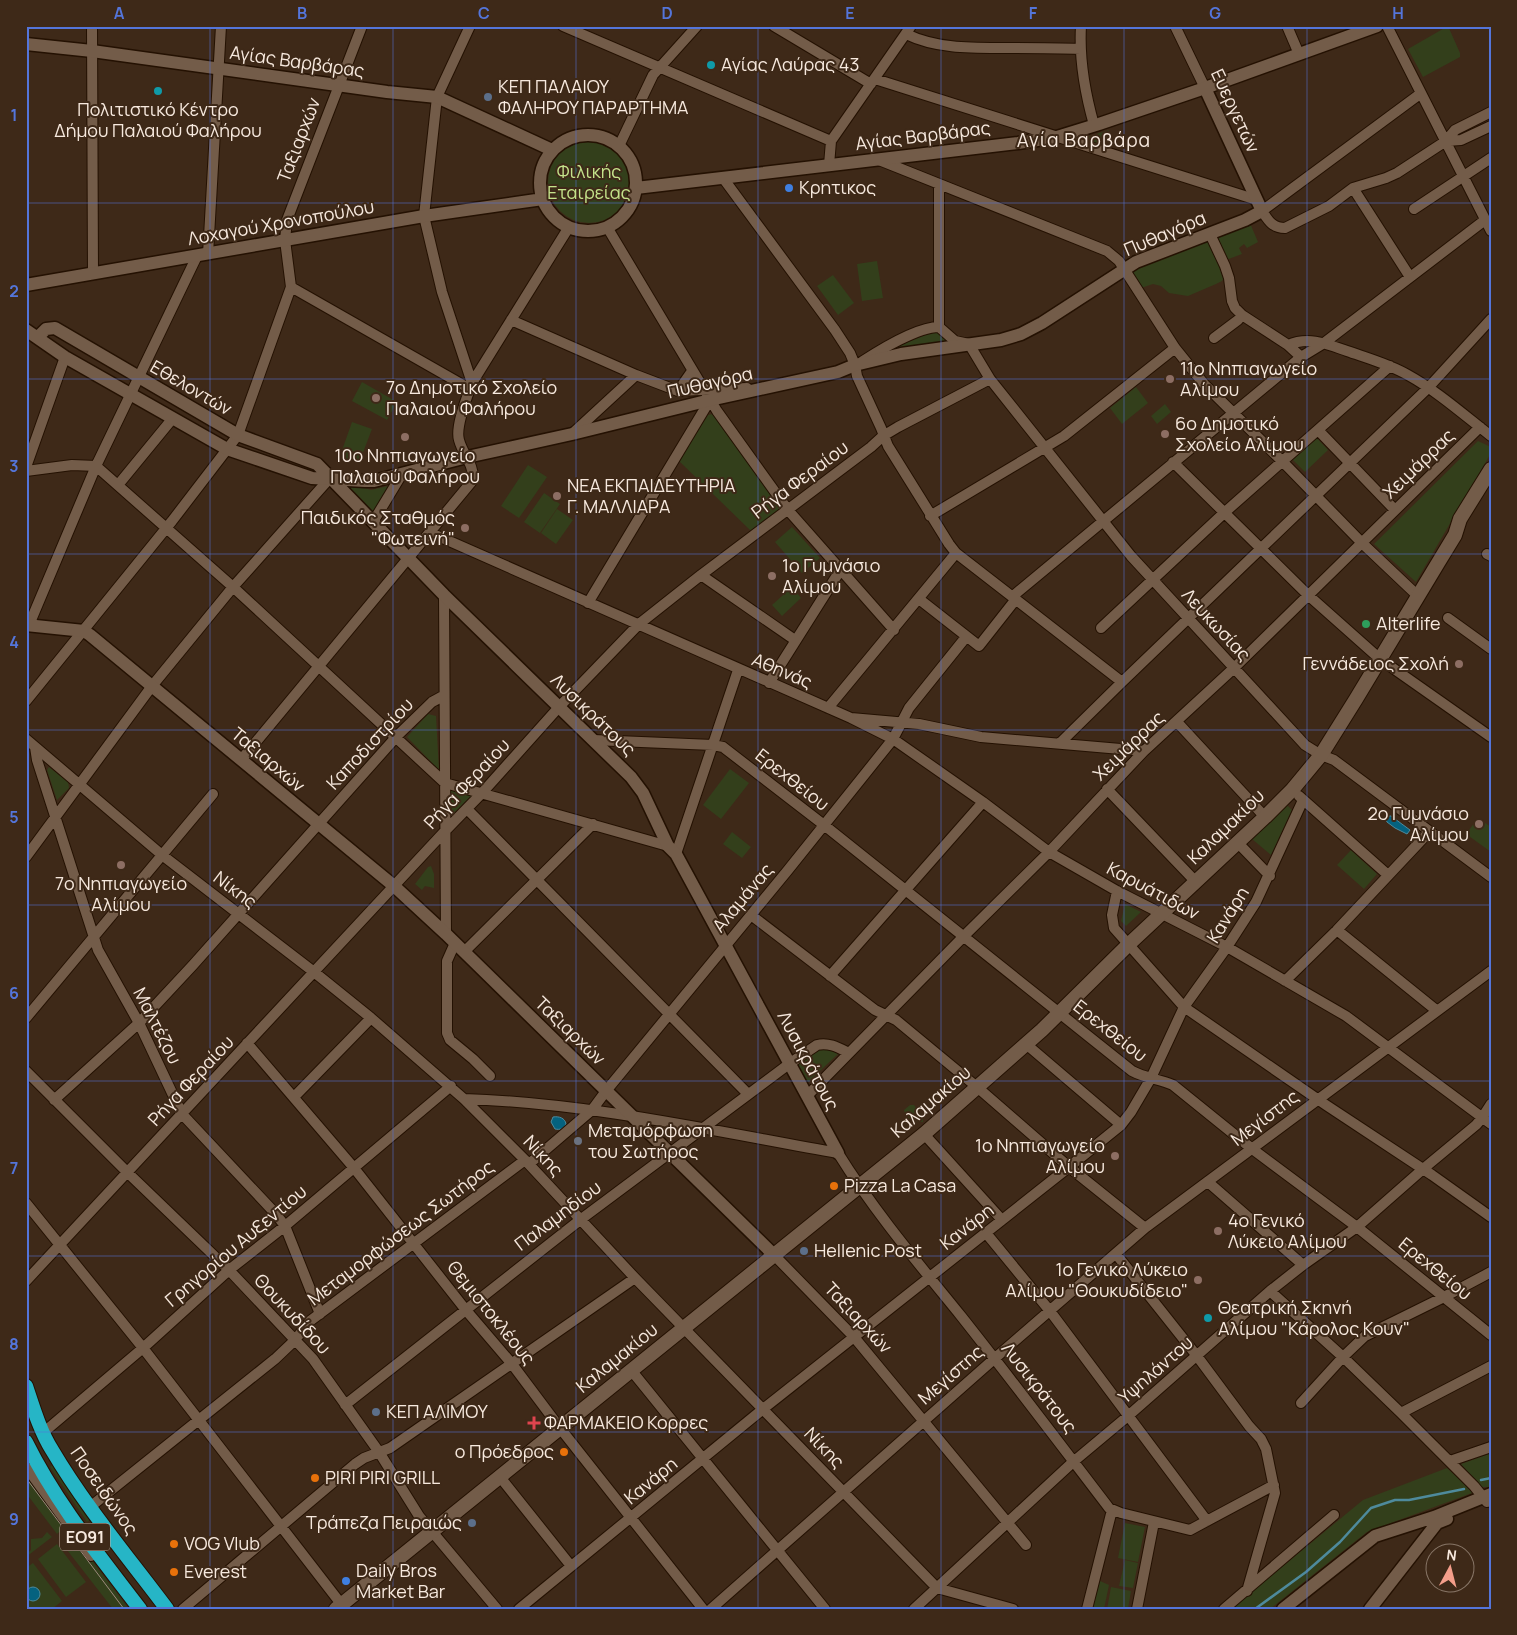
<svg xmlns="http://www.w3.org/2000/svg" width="1517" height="1635" font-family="Manrope,sans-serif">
  <rect width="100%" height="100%" fill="#3e2918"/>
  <path fill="#333f1b" d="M1448,26L1460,53V57L1423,77L1408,49Z
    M1109,130L1105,148L1083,140L1084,138Z
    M548 182a41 41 0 1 1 82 0a41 41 0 1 1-82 0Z
    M1250,223L1258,242L1247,248L1244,244L1239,248L1242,254L1226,260L1214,236Z
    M1207,239L1225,276L1222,281L1216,284L1188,296L1169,293L1161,286L1153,284L1141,288L1131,272L1142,266Z
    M877,261L883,298L862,301L857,264Z
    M833,275L854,303L838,315L817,286Z
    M937,330L950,342L900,348L899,346Z
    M362,382L397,402L387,420L352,401Z
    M1136,387L1148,403L1122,424L1110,408Z
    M1165,404L1171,412L1157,424L1151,416Z
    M713,414L780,505L779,509L754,531L750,530L679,461L708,415Z
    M352,422L372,429L359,463L340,456Z
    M1316,437L1328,450L1305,472L1293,460Z
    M1478,441L1491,447V453L1416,582L1374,544Z
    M528,465L547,477L519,518L501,506Z
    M347,482L371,490L388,486L373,512L345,484Z
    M544,493L560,504L540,533L524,522Z
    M557,509L573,520L556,544L541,533Z
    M792,527L820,558L802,573L775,542Z
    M792,587L801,598L782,616L772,605Z
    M428,714L436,716L439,770L407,737Z
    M49,767L68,782L69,788L57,800L47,770Z
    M730,769L749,783L721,819L703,805Z
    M451,787L472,795L452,815L450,814Z
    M1287,805L1292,810L1271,855L1252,839Z
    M1478,818L1491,827V852L1466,834Z
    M732,832L751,847L742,858L723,844Z
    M1351,850L1377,874L1364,889L1337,865Z
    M431,866L434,874V888L425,886L422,890L415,884L428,867Z
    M1125,904L1141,912L1126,926L1121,921Z
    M822,1046L835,1051L838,1054L808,1082H805L795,1064Z
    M910,1105H914L923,1117V1122C916,1122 905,1119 904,1110Z
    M1491,1453V1487H1481L1461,1464Z
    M53,1464L90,1520L87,1522L50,1467Z
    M1447,1468L1469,1488L1472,1493L1367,1532L1270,1609H1231L1363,1500Z
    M30,1480L65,1527L57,1534L26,1493V1482Z
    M1125,1523L1145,1527L1138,1562L1118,1558Z
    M47,1532L52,1537L26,1557V1554L31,1550V1539L42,1538Z
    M71,1533L129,1609H113L60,1541Z
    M57,1544L86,1582L66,1597L38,1559Z
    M1125,1560L1138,1563L1133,1588L1119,1586Z
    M33,1563L62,1601L52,1609H26V1568Z
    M1100,1581L1109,1585L1104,1609H1092Z
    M1111,1587L1131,1591L1128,1609H1107Z"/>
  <path fill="#05627f" stroke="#4e8a9c" d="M1389,816H1391L1410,830L1407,834L1395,828L1387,822L1386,820Z
    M553,1117C559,1116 565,1118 566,1124C564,1129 560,1130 555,1129L551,1122Z
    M26 1594a7 7 0 1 1 14 0a7 7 0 1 1-14 0Z"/>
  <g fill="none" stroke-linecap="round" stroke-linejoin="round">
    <path stroke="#4e8a9c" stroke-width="2.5" d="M1481,1480L1491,1478
      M1255,1609L1306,1572L1340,1542L1371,1508L1395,1500H1409L1464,1489"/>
    <defs>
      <path id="minor" d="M92,26L93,274
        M470,26L437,97L424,216L442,292L472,383
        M563,26L831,141
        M774,26L871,84
        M1081,26C1079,60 1085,93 1094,125
        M1175,26L1205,88
        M1287,26L1299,54
        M1387,26L1491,231
        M906,34C937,49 972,48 1006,48C1030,48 1055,48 1080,49
        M875,79L1257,200
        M1420,94L1262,211C1268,220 1272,228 1285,228L1329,206L1353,188L1386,178L1397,173L1446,141L1455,130L1491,112
        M1446,141L1461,140L1491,126
        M619,146L653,75L697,26
        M879,160L1107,251L1119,261L1175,348L1204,384L1283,462L1362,543L1419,597
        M829,165L831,141L911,26
        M723,178L835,330L850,353L855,365L857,376L881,428L888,446L949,544L956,553L1122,682
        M1353,188L1410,277
        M1414,209L1491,158
        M607,227L717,411L788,510L894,630
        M1210,234L1225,266L1229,278L1232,301L1235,308L1242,315L1288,345L1301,357
        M208,254L221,26
        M291,287L470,389
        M511,320L636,375L678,391L747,388
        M939,327L955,341L969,344L990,379L1131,556L1305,745L1321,755L1334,760L1491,877
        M939,327V185
        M1214,338L1238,320L1242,315
        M1288,345C1309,336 1327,344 1347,351C1367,358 1389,364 1408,375C1437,391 1464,415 1491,436
        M863,361C880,350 918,327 939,327
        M678,391L692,371
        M1318,430L1395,510
        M572,434L636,375
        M1173,462L1308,595L1380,659L1491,737
        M96,466L233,587L445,783L668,846
        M26,467L65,357
        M26,471L72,465L96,466
        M118,485L173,418
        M930,516L1064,436L1175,348
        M373,522L402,474
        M431,533L851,718L919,724L981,737L1144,751
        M1487,554L1491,556
        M701,575L795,640
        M444,595L446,934
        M1013,596L1301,357L1324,343L1485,220
        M919,599L979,646L1016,599
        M588,603L710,400
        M1448,618L1491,649
        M29,625L96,466L197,256
        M1101,628L1224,513L1390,366
        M769,683L841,569
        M26,701L172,521L238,435L291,287L285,240L287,220L362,26
        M828,708L956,553
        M851,718L893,739L983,802L1049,852L1117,891L1227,947L1346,1016L1491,1124
        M1177,722L1265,817
        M26,739L162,855L314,972L371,1018L464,1099L525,1160L635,1278L937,1588L1013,1609
        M593,740L713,745L723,747L824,825L1132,1071C1145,1078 1159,1079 1173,1085L1251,1148L1357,1227L1491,1335
        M1060,743L1122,682L1428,388L1491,319
        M35,747L37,760L98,950L139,1023L182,1114L275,1213L285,1226L320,1314
        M241,760L473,480C474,464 463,455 459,440C455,427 467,397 472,383L569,227
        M1107,789L1196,882
        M1299,796L1388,875
        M467,809L748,1094
        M1238,843L1270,876
        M676,854L738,670
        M26,857L152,686L233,587L330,478
        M1117,891L1112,915L1114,928L1184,1007L1326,1105L1432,1175L1491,1217
        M751,915L875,1010L896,1020L977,1087L1069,1167L1145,1228
        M1337,930L1436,1010
        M455,943L447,961V1033L450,1040L473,1059L490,1076
        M464,952L593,824
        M830,976L983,802
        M1285,981L1337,930L1430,831
        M26,1018L213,794
        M247,1043L354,1168L465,1309L512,1364L560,1428L703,1609
        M1026,1044L1121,1125
        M26,1071L128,1173L229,1270L313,1359L379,1452L419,1516L497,1609
        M807,1096L967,933L1049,852L1144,751L1234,668L1480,427
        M294,1097L371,1018
        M464,1099C590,1103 714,1131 838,1153C874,1211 918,1263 961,1316C1011,1379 1060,1444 1109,1508L1121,1513L1190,1530L1274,1485
        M54,1100L139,1023L193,965L397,736L432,702L443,696
        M924,1134L1002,1220
        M529,1164L592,1110L606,1091L788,870L893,739L909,708L966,637
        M1208,1182L1303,1265
        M26,1203L143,1348L345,1609
        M986,1233L1050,1311L1207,1521
        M1116,1254L1197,1356L1249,1426L1261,1439L1266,1449L1275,1493L1247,1591
        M774,1255L854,1337L1026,1545
        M26,1281L446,830L482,793L559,707L639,624L701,575L871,447L883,436L898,427L990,379
        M1270,1291L1343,1357L1401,1413L1474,1486L1487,1502
        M631,1370L825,1609
        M1301,1403L1343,1357L1365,1336L1444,1297L1491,1272
        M345,1405L580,1220L789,1064L817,1045C829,1042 839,1048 849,1053
        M1401,1413L1491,1366
        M44,1432L143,1348L229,1270L285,1226L451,1086
        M1450,1461L1491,1447
        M27,1468L91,1556
        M500,1477L571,1566
        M90,1507L275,1359L295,1340L310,1321L525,1160
        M183,1609L355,1464L364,1458L390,1448L635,1278
        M519,1609L763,1409L1069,1167L1121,1125L1131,1112L1151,1078L1184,1007L1227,947L1256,902L1303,800
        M711,1609L994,1359L1145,1228L1491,971
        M914,1609L1073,1462L1128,1416L1270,1291L1303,1265L1357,1227L1423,1169L1476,1125L1482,1118L1491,1104
        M1087,1609L1112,1510
        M1137,1609L1154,1522
        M1224,1609L1334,1515"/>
      <path id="tertiary" d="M26,44L92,51L387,92L437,97L552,150
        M540 183a48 48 0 1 1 96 0a48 48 0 1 1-96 0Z
        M636,188L1018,143L1057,137L1099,124L1205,88L1377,26
        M26,285L424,216L543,199
        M26,330L65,357L227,449L312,478L365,481H374L467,457L572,434L710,400L838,372L855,365L901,354L1001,340L1021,334L1042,323L1136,262L1245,220L1262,211L1205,88
        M38,337L46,329L55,328L238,435L317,464L444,595L631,777L643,793L668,846L676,854L838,1153
        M26,625L84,631L90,635L394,886L446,934L774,1255
        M1283,1609L1375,1536L1434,1517L1491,1494
        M1370,1609L1437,1523L1447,1519"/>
      <path id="secondary" d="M336,1609L924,1134L1042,1030L1128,945L1265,817L1292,790L1321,755L1356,699L1438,563L1455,535L1460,519L1491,469"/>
      <path id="trunk" d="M26,1386C33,1407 40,1431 52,1450C85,1506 128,1557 167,1609
        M26,1442C56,1503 99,1555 140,1609"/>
    </defs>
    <use href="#minor" stroke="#241102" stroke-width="12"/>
    <use href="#tertiary" stroke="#241102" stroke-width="15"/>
    <use href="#secondary" stroke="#241102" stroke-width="16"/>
    <use href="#trunk" stroke="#241102" stroke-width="16"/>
    <use href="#minor" stroke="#735c49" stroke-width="10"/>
    <use href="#tertiary" stroke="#735c49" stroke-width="12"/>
    <use href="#secondary" stroke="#735c49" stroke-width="14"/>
    <use href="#trunk" stroke="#26b5c6" stroke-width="14"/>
    <path stroke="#9c8a7c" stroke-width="1" d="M26,1478L124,1609"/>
  </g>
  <path fill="none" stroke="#5475da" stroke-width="1" stroke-opacity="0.55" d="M210,26V1609M393,26V1609M576,26V1609M758,26V1609M941,26V1609M1124,26V1609M1307,26V1609M26,203H1491M26,379H1491M26,554H1491M26,730H1491M26,905H1491M26,1081H1491M26,1256H1491M26,1432H1491"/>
  <g fill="#0f9aa8" stroke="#3e2918" stroke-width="2">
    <circle cx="711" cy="65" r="5"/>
    <circle cx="158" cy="91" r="5"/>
    <circle cx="1208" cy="1318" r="5"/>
  </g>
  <g fill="#5c6f8a" stroke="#3e2918" stroke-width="2">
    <circle cx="488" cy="97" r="5"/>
    <circle cx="804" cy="1251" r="5"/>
    <circle cx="376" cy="1412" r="5"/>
    <circle cx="472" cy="1523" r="5"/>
  </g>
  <g fill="#3f7fe0" stroke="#3e2918" stroke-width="2">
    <circle cx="789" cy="188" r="5"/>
    <circle cx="346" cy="1581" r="5"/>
  </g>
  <g fill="#8d6e63" stroke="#3e2918" stroke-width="2">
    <circle cx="1170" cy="379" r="5"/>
    <circle cx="376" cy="398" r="5"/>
    <circle cx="1165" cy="434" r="5"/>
    <circle cx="405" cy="437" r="5"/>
    <circle cx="557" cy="496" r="5"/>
    <circle cx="465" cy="528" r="5"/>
    <circle cx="772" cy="576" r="5"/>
    <circle cx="1459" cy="664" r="5"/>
    <circle cx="1479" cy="824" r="5"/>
    <circle cx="121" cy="865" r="5"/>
    <circle cx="1115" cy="1156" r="5"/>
    <circle cx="1218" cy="1231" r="5"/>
    <circle cx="1198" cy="1280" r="5"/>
  </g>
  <circle fill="#2e9e5b" stroke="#3e2918" stroke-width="2" cx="1366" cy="624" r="5"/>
  <circle fill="#6b7280" stroke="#3e2918" stroke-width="2" cx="578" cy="1141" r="5"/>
  <g fill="#e8710a" stroke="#3e2918" stroke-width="2">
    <circle cx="834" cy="1186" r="5"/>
    <circle cx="564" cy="1452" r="5"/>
    <circle cx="315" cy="1478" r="5"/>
    <circle cx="174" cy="1544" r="5"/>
    <circle cx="174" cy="1572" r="5"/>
  </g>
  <path fill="#e0444e" stroke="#3e2918" stroke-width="2" d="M531.5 1415.5h5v5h5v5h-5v5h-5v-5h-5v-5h5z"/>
  <g text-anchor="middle" stroke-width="4" stroke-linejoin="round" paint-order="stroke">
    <rect fill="#3e2918" stroke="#c0afa3" stroke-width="1" x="60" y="1523.5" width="50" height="27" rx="4"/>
    <g font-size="16" font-weight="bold" fill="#f7e9de">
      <text x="85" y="1543">ΕΟ91</text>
    </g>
    <g font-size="18" fill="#f7e9de" stroke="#3e2918">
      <text transform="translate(297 62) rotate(8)" y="6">Αγίας Βαρβάρας</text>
      <text transform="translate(1235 111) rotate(65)" y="6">Ευεργετών</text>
      <text transform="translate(923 136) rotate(-7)" y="6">Αγίας Βαρβάρας</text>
      <text transform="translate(299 140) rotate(-69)" y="6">Ταξιαρχών</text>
      <text transform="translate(281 223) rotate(-10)" y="6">Λοχαγού Χρονοπούλου</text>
      <text transform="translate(1165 234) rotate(-23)" y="6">Πυθαγόρα</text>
      <text transform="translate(710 383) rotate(-13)" y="6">Πυθαγόρα</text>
      <text transform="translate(191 388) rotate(30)" y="6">Εθελοντών</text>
      <text transform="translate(1419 464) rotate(-44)" y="6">Χειμάρρας</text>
      <text transform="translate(800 480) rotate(-37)" y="6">Ρήγα Φεραίου</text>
      <text transform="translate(1216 625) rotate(47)" y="6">Λευκωσίας</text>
      <text transform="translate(782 671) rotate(23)" y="6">Αθηνάς</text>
      <text transform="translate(593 715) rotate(44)" y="6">Λυσικράτους</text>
      <text transform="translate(370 744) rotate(-47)" y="6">Καποδιστρίου</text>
      <text transform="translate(1129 746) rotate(-44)" y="6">Χειμάρρας</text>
      <text transform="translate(268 760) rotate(40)" y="6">Ταξιαρχών</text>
      <text transform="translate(792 780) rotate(38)" y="6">Ερεχθείου</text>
      <text transform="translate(467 784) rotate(-47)" y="6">Ρήγα Φεραίου</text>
      <text transform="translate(1226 827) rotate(-44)" y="6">Καλαμακίου</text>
      <text transform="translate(235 890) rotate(37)" y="6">Νίκης</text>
      <text transform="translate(1153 891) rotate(28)" y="6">Καρυάτιδων</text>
      <text transform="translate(743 898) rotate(-50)" y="6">Αλαμάνας</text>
      <text transform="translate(1228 915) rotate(-58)" y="6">Κανάρη</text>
      <text transform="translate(157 1026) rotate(63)" y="6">Μαλτέζου</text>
      <text transform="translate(570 1031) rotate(44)" y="6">Ταξιαρχών</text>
      <text transform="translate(1110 1031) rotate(38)" y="6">Ερεχθείου</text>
      <text transform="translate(808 1061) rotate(62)" y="6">Λυσικράτους</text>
      <text transform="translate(191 1081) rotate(-47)" y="6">Ρήγα Φεραίου</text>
      <text transform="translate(931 1102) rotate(-41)" y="6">Καλαμακίου</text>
      <text transform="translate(1265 1118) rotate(-37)" y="6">Μεγίστης</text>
      <text transform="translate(543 1156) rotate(47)" y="6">Νίκης</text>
      <text transform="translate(558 1216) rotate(-37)" y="6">Παλαμηδίου</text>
      <text transform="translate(967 1227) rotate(-38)" y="6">Κανάρη</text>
      <text transform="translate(401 1233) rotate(-37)" y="6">Μεταμορφώσεως Σωτήρος</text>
      <text transform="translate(236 1246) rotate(-40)" y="6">Γρηγορίου Αυξεντίου</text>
      <text transform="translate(1435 1269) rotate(39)" y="6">Ερεχθείου</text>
      <text transform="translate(491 1313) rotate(51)" y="6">Θεμιστοκλέους</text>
      <text transform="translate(292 1314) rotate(47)" y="6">Θουκυδίδου</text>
      <text transform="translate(858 1318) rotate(47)" y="6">Ταξιαρχών</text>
      <text transform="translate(617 1358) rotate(-39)" y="6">Καλαμακίου</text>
      <text transform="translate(1156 1370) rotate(-41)" y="6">Υψηλάντου</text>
      <text transform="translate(951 1375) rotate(-41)" y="6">Μεγίστης</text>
      <text transform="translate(1039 1388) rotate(52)" y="6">Λυσικράτους</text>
      <text transform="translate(824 1448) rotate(46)" y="6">Νίκης</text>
      <text transform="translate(651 1481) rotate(-39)" y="6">Κανάρη</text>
      <text transform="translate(104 1491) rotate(55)" y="6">Ποσειδώνος</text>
    </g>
    <g font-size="18" fill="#f7e9de" stroke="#3e2918" text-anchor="start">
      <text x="721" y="71">Αγίας Λαύρας 43</text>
      <text x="498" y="93">ΚΕΠ ΠΑΛΑΙΟΥ<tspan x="498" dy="21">ΦΑΛΗΡΟΥ ΠΑΡΑΡΤΗΜΑ</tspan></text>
      <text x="158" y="116" text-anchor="middle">Πολιτιστικό Κέντρο<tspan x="158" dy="21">Δήμου Παλαιού Φαλήρου</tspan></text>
      <text x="799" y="194">Κρητικος</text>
      <text x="1180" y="375">11ο Νηπιαγωγείο<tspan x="1180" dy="21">Αλίμου</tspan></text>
      <text x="386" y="394">7ο Δημοτικό Σχολείο<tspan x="386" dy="21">Παλαιού Φαλήρου</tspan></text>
      <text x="1175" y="430">6ο Δημοτικό<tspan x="1175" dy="21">Σχολείο Αλίμου</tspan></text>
      <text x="405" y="462" text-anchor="middle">10ο Νηπιαγωγείο<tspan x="405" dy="21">Παλαιού Φαλήρου</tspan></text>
      <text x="567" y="492">ΝΕΑ ΕΚΠΑΙΔΕΥΤΗΡΙΑ<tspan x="567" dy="21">Γ. ΜΑΛΛΙΑΡΑ</tspan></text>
      <text x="455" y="524" text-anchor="end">Παιδικός Σταθμός<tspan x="455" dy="21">"Φωτεινή"</tspan></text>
      <text x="782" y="572">1ο Γυμνάσιο<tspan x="782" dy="21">Αλίμου</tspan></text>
      <text x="1376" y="630">Alterlife</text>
      <text x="1449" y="670" text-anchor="end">Γεννάδειος Σχολή</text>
      <text x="1469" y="820" text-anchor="end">2ο Γυμνάσιο<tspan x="1469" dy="21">Αλίμου</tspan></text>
      <text x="121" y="890" text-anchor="middle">7ο Νηπιαγωγείο<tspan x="121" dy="21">Αλίμου</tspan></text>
      <text x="588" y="1137">Μεταμόρφωση<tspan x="588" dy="21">του Σωτήρος</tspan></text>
      <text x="1105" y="1152" text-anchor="end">1o Νηπιαγωγείο<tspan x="1105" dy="21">Αλίμου</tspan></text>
      <text x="844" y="1192">Pizza La Casa</text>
      <text x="1228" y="1227">4ο Γενικό<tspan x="1228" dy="21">Λύκειο Αλίμου</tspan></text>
      <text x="814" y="1257">Hellenic Post</text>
      <text x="1188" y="1276" text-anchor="end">1ο Γενικό Λύκειο<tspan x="1188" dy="21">Αλίμου "Θουκυδίδειο"</tspan></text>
      <text x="1218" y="1314">Θεατρική Σκηνή<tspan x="1218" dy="21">Αλίμου "Κάρολος Κουν"</tspan></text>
      <text x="386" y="1418">ΚΕΠ ΑΛΙΜΟΥ</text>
      <text x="544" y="1429">ΦΑΡΜΑΚΕΙΟ Κορρες</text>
      <text x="554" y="1458" text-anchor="end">ο Πρόεδρος</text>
      <text x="325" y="1484">PIRI PIRI GRILL</text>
      <text x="462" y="1529" text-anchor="end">Τράπεζα Πειραιώς</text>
      <text x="184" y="1550">VOG Vlub</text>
      <text x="356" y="1577">Daily Bros<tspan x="356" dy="21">Market Bar</tspan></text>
      <text x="184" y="1578">Everest</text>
    </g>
    <g font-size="18" fill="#c4e38b" stroke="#3e2918">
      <text x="589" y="178">Φιλικής<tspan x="589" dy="21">Εταιρείας</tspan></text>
    </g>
    <g font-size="19" letter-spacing="1" fill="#f7e9de" stroke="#3e2918">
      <text x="1084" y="147">Αγία Βαρβάρα</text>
    </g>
  </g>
  <rect width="1517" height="1635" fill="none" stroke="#3e2918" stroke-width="55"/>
  <g transform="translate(1450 1568) rotate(7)"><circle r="24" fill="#3e2918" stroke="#887667"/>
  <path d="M0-4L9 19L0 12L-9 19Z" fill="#f49e8a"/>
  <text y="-8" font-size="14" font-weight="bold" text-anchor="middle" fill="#f7e9de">N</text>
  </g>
  <rect x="28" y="28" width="1462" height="1580" fill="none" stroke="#5475da" stroke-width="2"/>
  <g font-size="16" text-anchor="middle" font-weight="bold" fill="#5475da">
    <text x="119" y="19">A</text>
    <text x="302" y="19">B</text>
    <text x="484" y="19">C</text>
    <text x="667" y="19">D</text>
    <text x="850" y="19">E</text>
    <text x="1033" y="19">F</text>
    <text x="1215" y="19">G</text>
    <text x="1398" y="19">H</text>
    <text x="14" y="121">1</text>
    <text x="14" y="297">2</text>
    <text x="14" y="472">3</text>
    <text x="14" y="648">4</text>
    <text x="14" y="823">5</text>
    <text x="14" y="999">6</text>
    <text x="14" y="1174">7</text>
    <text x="14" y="1350">8</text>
    <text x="14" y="1525">9</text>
  </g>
</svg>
